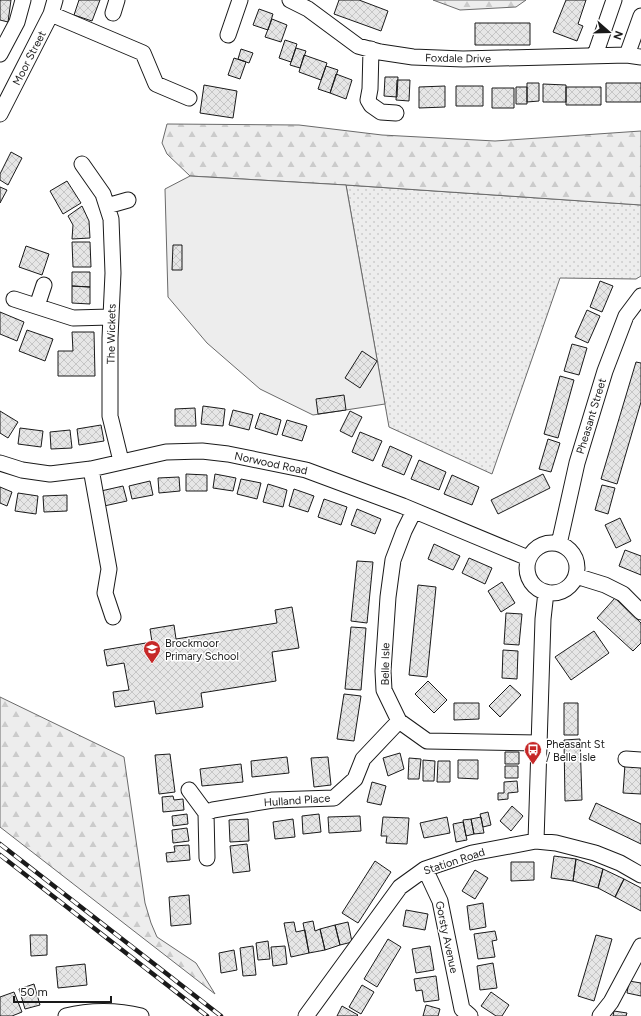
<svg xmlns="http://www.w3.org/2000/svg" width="641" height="1016" font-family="Figtree,sans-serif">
  <defs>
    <pattern id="grass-dots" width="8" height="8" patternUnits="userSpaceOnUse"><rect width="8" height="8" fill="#ededed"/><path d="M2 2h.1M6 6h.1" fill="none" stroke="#cbcbcb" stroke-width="1.8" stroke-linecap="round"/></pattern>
    <pattern id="forest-firs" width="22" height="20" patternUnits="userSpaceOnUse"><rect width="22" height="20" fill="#ededed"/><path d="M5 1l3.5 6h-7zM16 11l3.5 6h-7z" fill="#cbcbcb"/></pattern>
    <pattern id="building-cross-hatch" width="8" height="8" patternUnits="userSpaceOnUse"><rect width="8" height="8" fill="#e6e6e6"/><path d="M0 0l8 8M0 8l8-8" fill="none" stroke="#c5c5c5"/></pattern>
  </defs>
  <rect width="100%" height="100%" fill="#fff"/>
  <path fill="url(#grass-dots)" stroke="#6a6a6a" d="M346,185L641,205V276L636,279L560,278L492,474L389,427Z"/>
  <path fill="url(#forest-firs)" stroke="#6a6a6a" d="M433,0H526L516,7L460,10Z
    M167,124L299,125L382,135L495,141L641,131V205L346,185L190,176L167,154L162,143Z
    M0,697L124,757L145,903L151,923L157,937L196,963L215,994L0,827Z"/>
  <path fill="#ededed" stroke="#6a6a6a" d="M190,176L346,185L385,404L313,415L260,389L207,343L168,297L165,189Z"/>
  <path fill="url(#building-cross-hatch)" stroke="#1a1a1a" d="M0,0H11L8,22L0,20Z
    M79,0H100L92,21L74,15Z
    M339,0H359L388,11L381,31L334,14Z
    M566,0H586L578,24L583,26L577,41L553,32Z
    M259,9L273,14L268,30L253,25Z
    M272,19L287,25L281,42L265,37Z
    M475,23H530V45H475Z
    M285,40L297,44L291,62L279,58Z
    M296,48L306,51L300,68L290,65Z
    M241,49L253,53L249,63L238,59Z
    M304,55L327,63L321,80L299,72Z
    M234,58L246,62L240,79L228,75Z
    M326,66L338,70L330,93L318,89Z
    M336,74L352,80L346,99L330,93Z
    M385,77H398L397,97L384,96Z
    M397,80H410L409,101L396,100Z
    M527,83H539V101L527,102Z
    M606,83H641V102H606Z
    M543,84L566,85V102H543Z
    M204,85L237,91L233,118L200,113Z
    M445,86V107L419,108V87Z
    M456,86H483V106H456Z
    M516,87H527V104H516Z
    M566,87H601V105H566Z
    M492,88H514V108H492Z
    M11,152L22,158L8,185L0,180V174Z
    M67,181L81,203L63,214L50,191Z
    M0,187L7,190L0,203Z
    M82,206L89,221L90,238L72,239L73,225L68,216Z
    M72,242H90L91,267H73Z
    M173,245H182V270H172Z
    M26,246L49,254L42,275L19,267Z
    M72,272H90V287L72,286Z
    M600,281L613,286L602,312L590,307Z
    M72,286L90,287V304L72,303Z
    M587,310L600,316L588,343L575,337Z
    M0,312L24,322L17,341L0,334Z
    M27,330L53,339L45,361L19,351Z
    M72,332H94L95,376H58V351H73Z
    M572,344L587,348L579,375L564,371Z
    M362,351L377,361L360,388L345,378Z
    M636,362L641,363V402L617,484L601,479Z
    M560,376L574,380L558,438L544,434Z
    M344,395L346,410L318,414L316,399Z
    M203,406L225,409L223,426L201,424Z
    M195,408L196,426H175V409Z
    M233,410L253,415L249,430L229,425Z
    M0,411L18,422L8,438L0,433Z
    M350,411L362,417L352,437L340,431Z
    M260,413L281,420L277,435L255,428Z
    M287,420L307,426L302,441L282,435Z
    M101,425L104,441L79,445L77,429Z
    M20,428L43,431L41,447L18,444Z
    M70,430L72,448L51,449L50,432Z
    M360,432L382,441L373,461L352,452Z
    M548,439L560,443L551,472L539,469Z
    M390,446L412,456L404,475L382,466Z
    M419,460L446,472L439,490L411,479Z
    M186,474L207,475V491H186Z
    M215,474L236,478L233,491L213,488Z
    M543,474L550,488L498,514L491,500Z
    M452,475L479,487L472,505L444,494Z
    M179,477L180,491L159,493L158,478Z
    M241,479L261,483L257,499L237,494Z
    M150,481L153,495L132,499L129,486Z
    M268,484L287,490L283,507L263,502Z
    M602,485L615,488L608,514L595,510Z
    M123,486L127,501L104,506L101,491Z
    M0,487L12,492L7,506L0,503Z
    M294,489L314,496L308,512L289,506Z
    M18,493L38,496L36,514L15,511Z
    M67,495V511L44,512L43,496Z
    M324,499L347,507L341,525L318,517Z
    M357,509L381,519L375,534L351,525Z
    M620,518L631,541L616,548L605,525Z
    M434,544L460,556L453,570L428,559Z
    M625,550L641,556V575L619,566Z
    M469,558L492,568L485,584L462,573Z
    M357,561L373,562L367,623L351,621Z
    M502,582L515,603L501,612L488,591Z
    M418,585L436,587L427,677L409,675Z
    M615,598L641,623V643L633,651L597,618Z
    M292,607L299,648L272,652L276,681L201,693L203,707L156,714L154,701L115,707L113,692L129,690L124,663L107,666L104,650L152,642L150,629L174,625L176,639L277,623L275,610Z
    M506,613L522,614L519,645L504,644Z
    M351,627L366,628L361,690L345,689Z
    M594,631L609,653L571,680L555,657Z
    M503,650L518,651L517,679L502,678Z
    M428,681L447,700L434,713L415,694Z
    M510,685L521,695L500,717L489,706Z
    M344,694L361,696L354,741L337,739Z
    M454,703H479V719L454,720Z
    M564,703H578V735H564Z
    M580,739L582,800L565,801L564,740Z
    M505,752H519V764H505Z
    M400,753L404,769L388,776L383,758Z
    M170,754L175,792L159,794L155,755Z
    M287,757L289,773L252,777L251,761Z
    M328,757L331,785L314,787L311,758Z
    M409,758L421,759L419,779H408Z
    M423,760L435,761L434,781H423Z
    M458,760H478V779L458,778Z
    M438,761H450V782H437Z
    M241,764L243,782L202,786L200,769Z
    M625,764L641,766V794L623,793Z
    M505,766H518V778H505Z
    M517,781L518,792L508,793V799L498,800V793H504V782Z
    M372,782L386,786L381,805L367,802Z
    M173,796L174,800L183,799L184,810L163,812L162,797Z
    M596,803L641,824V844L589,819Z
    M512,806L523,816L511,831L500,821Z
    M488,812L491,825L483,827L480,814Z
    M187,814L188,824L173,826L172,816Z
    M319,814L321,832L303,834L302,816Z
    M360,816L361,831L329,833L328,817Z
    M383,817L409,818L407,844L386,843L387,836H381Z
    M447,817L450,833L424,838L420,823Z
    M481,817L484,833L474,834L471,819Z
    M248,819L249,841L230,842L229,820Z
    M293,819L295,837L275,839L273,822Z
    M471,819L474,834L466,836L463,820Z
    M463,822L467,840L456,842L453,824Z
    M187,828L189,841L173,843L172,830Z
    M247,844L250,871L233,873L230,846Z
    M189,845L190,860L167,862L166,853L175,852L174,846Z
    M554,856L576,859L573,881L551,878Z
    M576,859L603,869L598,888L573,881Z
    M375,861L391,872L358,923L342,913Z
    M511,862H534V880L511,881Z
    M603,869L624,879L615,897L598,888Z
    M475,870L488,878L475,899L462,891Z
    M624,879L641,888V911L615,897Z
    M189,895L191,924L171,926L169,897Z
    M483,903L486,927L470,930L467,906Z
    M406,910L428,914L425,930L403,926Z
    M313,921L315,931L320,929L325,950L309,953L303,923Z
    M294,922L296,932L305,930L309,953L291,957L284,923Z
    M348,922L352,942L340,945L335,925Z
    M335,925L340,945L325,950L320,929Z
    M495,931L497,940L492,941L495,957L478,959L474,934Z
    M30,935H47V955L31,956Z
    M596,935L612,939L594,1001L578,996Z
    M388,939L401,947L377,987L364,979Z
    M268,941L270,959L258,960L256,943Z
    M253,946L256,975L243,976L240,948Z
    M285,946L287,964L273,966L271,947Z
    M430,946L434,970L416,973L412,949Z
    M234,950L237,970L221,973L219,953Z
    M493,963L497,988L480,990L477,966Z
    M85,964L87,985L58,988L56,967Z
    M436,976L439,1000L424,1002L422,990L416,991L414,979Z
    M629,981L641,983V996L627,993Z
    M34,984L40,1005L25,1009L19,989Z
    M362,985L374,992L361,1014L349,1007Z
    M14,992L22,1012L12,1016H0V997Z
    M491,992L509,1005L502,1016H496L481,1006Z
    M426,1005L440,1009L438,1016H423Z
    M342,1006L358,1015L357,1016H337Z
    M614,1011L627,1013L626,1016H613Z"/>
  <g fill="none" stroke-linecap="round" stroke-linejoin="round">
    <defs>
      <path id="minor" d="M290,0L308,9L358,46L380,52L413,57L463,59L627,55L641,57
        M113,13L117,0
        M51,14L143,53L156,84L189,98
        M228,35L240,0
        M371,49L370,89L368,100L371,105L381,112L396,113
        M0,54L17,22L23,0
        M595,55L614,0
        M627,55L641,16
        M0,114L51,14L55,0
        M82,164L103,194L111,219L113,273L110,338V416L121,461
        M107,206L128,200
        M14,299L73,318L110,317
        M37,306L44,285
        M0,463L22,470L50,474L91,469L166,452L202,451L228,454L306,470L403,506L528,558
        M91,469L109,569L105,593L113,617
        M414,511L404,531L393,560L388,597L383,671L384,690L399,721L427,741L539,743
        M527 568a25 25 0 1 1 50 0a25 25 0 1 1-50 0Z
        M559,544L577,463L605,371L626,316L641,296
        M576,576L605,585L623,594L641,612
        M626,759L641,760
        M189,790L206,813L207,858
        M206,813L213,810L273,800L334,798L355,779L363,759L399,721
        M536,841L543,619L546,592
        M425,869L440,901L462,1009L470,1016
        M66,1016C89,1010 118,1010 141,1016
        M306,1016L400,887L425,869L472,853L536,841L556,843L595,853L620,863L641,875
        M600,1016L611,1002L641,946"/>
    </defs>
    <use href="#minor" stroke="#1a1a1a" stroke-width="17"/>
    <use href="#minor" stroke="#fff" stroke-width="15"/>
    <defs>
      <path id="rail" d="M0,844L221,1016
        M0,855L207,1016"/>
    </defs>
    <use href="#rail" stroke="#1a1a1a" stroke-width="4.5"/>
    <use href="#rail" stroke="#fff" stroke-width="3" stroke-dasharray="9" stroke-linecap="butt"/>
  </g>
  <defs>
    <symbol id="school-pin" viewBox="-11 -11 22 30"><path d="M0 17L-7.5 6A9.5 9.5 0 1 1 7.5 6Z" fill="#c62828" stroke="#fff"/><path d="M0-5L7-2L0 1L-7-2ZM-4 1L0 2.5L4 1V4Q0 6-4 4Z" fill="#fff"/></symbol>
    <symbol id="bus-pin" viewBox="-11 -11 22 30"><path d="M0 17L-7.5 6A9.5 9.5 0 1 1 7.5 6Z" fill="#c62828" stroke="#fff"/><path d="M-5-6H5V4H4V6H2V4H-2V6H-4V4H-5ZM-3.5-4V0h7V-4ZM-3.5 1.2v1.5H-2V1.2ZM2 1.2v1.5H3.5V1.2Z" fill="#fff"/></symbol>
  </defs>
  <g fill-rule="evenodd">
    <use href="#school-pin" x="142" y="639" width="20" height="27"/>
    <use href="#bus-pin" x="523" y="740" width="20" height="27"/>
  </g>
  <g text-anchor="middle" stroke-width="3" stroke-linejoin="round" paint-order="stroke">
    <g font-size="11" fill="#1a1a1a" stroke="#fff">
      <text transform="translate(29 58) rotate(-63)" y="4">Moor Street</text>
      <text transform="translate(458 58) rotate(1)" y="4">Foxdale Drive</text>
      <text transform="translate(111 334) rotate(-89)" y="4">The Wickets</text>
      <text transform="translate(591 416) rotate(-73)" y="4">Pheasant Street</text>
      <text transform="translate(271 463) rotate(12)" y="4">Norwood Road</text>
      <text transform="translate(385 664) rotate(-89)" y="4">Belle Isle</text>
      <text transform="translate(297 800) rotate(-4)" y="4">Hulland Place</text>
      <text transform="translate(454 861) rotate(-18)" y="4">Station Road</text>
      <text transform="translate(447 937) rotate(78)" y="4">Gorsty Avenue</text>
    </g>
    <g font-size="11" fill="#1a1a1a" stroke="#fff" text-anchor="start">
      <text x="165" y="647">Brockmoor<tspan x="165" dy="13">Primary School</tspan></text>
      <text x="546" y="748">Pheasant St<tspan x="546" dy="13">/ Belle Isle</tspan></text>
    </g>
  </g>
  <g transform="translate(609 32) rotate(110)" stroke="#ffffff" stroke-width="3" paint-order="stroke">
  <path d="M0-3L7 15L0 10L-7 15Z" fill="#1a1a1a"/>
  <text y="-6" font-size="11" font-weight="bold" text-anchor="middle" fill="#1a1a1a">N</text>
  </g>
  <path d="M14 996v6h97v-6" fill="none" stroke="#1a1a1a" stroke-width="2"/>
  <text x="20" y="996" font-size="12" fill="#1a1a1a" stroke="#ffffff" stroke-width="3" paint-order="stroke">50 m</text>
</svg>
